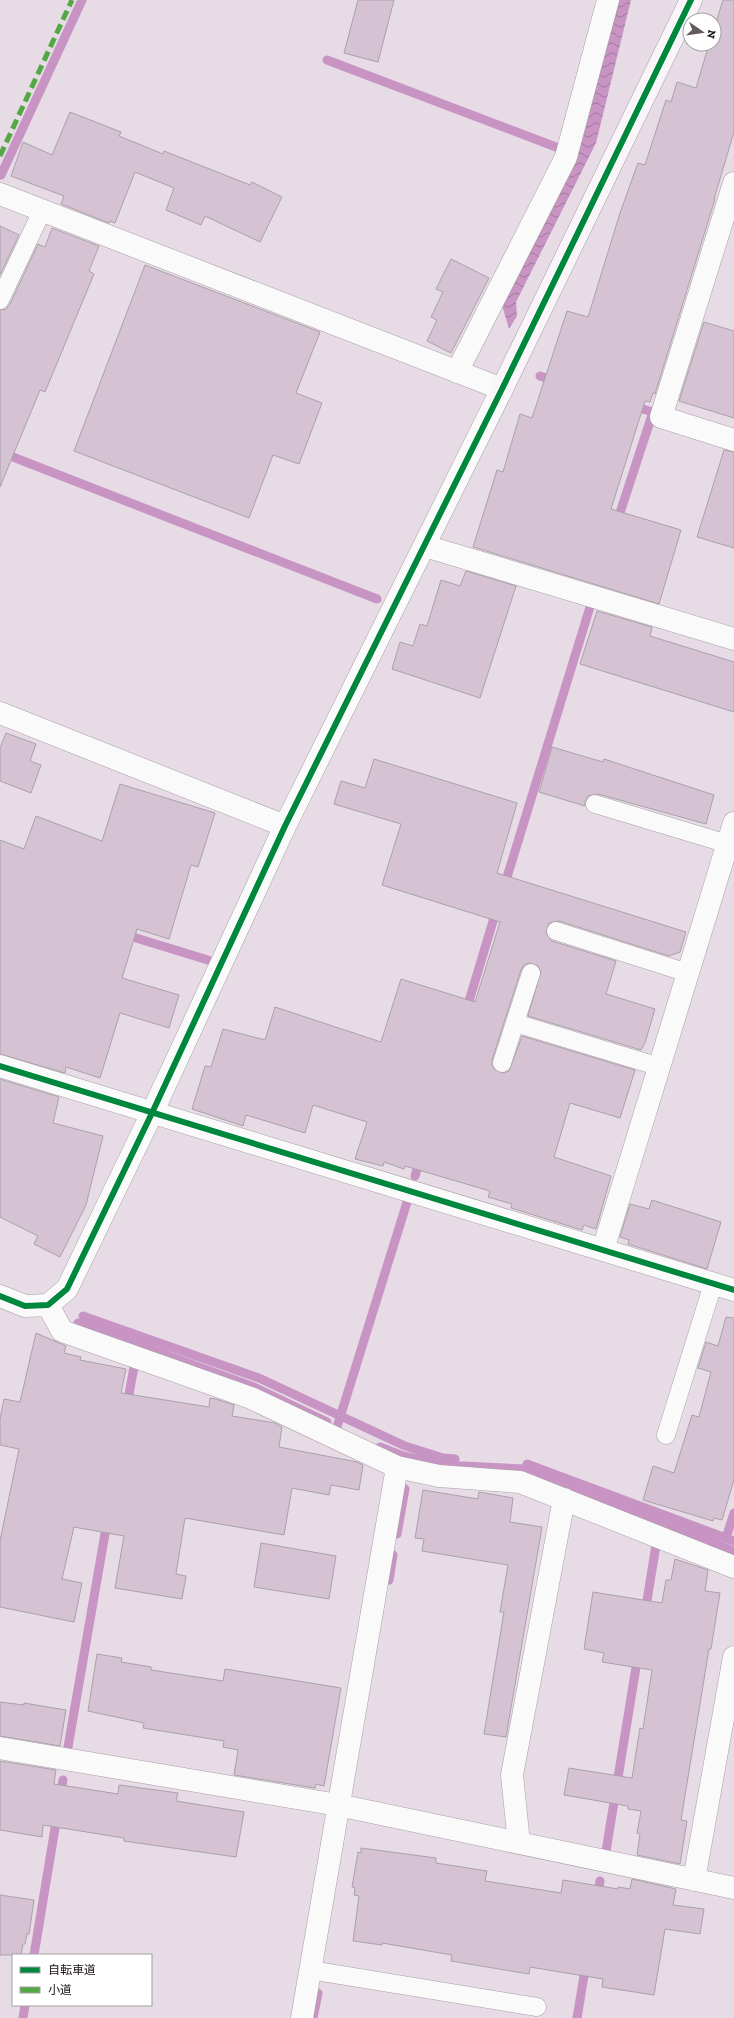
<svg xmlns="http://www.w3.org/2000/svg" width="734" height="2018" font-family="'Zilla Slab','Noto Sans JP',serif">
  <defs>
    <pattern id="water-waves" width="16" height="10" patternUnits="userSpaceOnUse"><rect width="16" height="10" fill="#c794c3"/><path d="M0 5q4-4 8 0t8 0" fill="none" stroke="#a1789e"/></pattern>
  </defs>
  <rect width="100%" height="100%" fill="#e7dbe6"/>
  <path fill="url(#water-waves)" d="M616,0H631L596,143L516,302L517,316L509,329L501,302Z"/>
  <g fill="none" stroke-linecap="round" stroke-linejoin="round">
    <path stroke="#c794c3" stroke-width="9" d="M327,60L556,147
      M1,175L82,0
      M540,376L555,381
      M0,452L377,599
      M617,522L653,412L632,406
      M504,887L590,607
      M123,934L208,960
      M466,1011L497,908
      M415,1176L420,1159
      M83,1316L259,1378L405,1446L443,1458L455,1459
      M78,1323L254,1387L327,1422
      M127,1405L134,1367
      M337,1427L408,1199
      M380,1447L403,1456L442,1465L524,1469L734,1551
      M527,1464L734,1541
      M397,1534L405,1489
      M726,1538L734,1513
      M389,1580L393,1555
      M645,1613L656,1545
      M68,1747L107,1522
      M60,1796L63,1780
      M606,1851L638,1655
      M597,1898L600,1881
      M34,1955L57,1816
      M23,2018L25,2005
      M313,2018L318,1993
      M577,2018L586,1964"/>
  </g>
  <path fill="#d5c3d4" stroke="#aaa1a9" d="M358,0H394L378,62L344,53Z
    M723,0H734V132L714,199H715L655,394L653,393L650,402L645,401L611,509L681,530L659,604L473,547L497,470L503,472L520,414L532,418L567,311L588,317L620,213L638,163L645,165L666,100L671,102L677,82L696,88L709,44H714V29Z
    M70,112L121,132L119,136L163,154L164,151L250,185L252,182L282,197L260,242L205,216L201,225L166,210L174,188L135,172L115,223L110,221L109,223L61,204L64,196L11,176L23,142L52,155Z
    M0,226L19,235L0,275Z
    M52,228L99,246L89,271L94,274L45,392L40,390L0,487V310L6,309L10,304L38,244L45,247Z
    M451,259L489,278L451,353L427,341L437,320L431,317L443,292L436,289Z
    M145,265L320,332L296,393L322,403L299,464L273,455L249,518L74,451Z
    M704,322L734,331V418L679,401Z
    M724,450L734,452V548L697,537Z
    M466,571L516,586L480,698L392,669L400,642L413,646L420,624L427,626L441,580L460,586Z
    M597,611L652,627L650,636L734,662V712L580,664Z
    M6,733L36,744L30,761L41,765L31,793L0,781V748Z
    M552,747L603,762L604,759L714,795L706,824L598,794L588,796L585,801V806L539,792Z
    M374,759L517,803L497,873L686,932L680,952L669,956L559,921L549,923L546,933L552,941L616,961L606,994L655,1009L645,1043L641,1050L528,1016L541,971L538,966L529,963L524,965L521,970L492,1060V1066L495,1070L504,1073L509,1071L522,1036L635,1070L620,1118L570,1103L554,1157L611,1176L596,1229L584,1225L582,1230L511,1208L512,1204L488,1197L490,1191L405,1166L404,1169L384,1162L383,1166L355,1159L367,1122L313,1105L305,1133L246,1115L243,1126L192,1109L205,1066L211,1067L223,1029L265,1040L275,1007L381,1042L401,979L475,1002L500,922L382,885L401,824L334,804L341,781L365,788Z
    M120,784L215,813L198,867L191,865L169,939L137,929L122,978L179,995L169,1028L120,1013L100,1078L66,1067L65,1073L0,1054V840L24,849L36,816L102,841Z
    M0,1079L59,1097L53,1123L103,1136L86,1205L60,1257L34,1244L38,1236L0,1217Z
    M652,1200L721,1222L707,1269L628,1244L629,1240L620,1237L630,1204L649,1209Z
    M726,1317L734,1318V1480L722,1520L714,1518L713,1521L643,1500L653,1466L674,1473L692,1415L699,1417L711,1372L698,1368L706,1342L718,1346Z
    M36,1333L66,1346L64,1353L81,1357L80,1360L126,1369L121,1393L209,1407L210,1398L216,1399L234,1405L232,1416L275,1423L282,1427L279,1447L357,1462L363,1465L359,1490L331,1485L329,1495L292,1488L284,1535L185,1518L176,1574L186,1576L182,1599L115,1588L124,1536L74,1527L62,1579L82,1583L74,1622L0,1607V1541L19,1449L0,1445V1419L4,1399L20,1402Z
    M423,1490L478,1499L479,1492L513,1498L510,1522L542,1527L506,1737L484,1734L504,1612H500L508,1565L422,1551L424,1539L415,1538Z
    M261,1543L336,1556L329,1599L254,1587Z
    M675,1559L708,1570L705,1591L720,1593L711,1649H709L681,1820L687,1821L680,1864L637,1855L640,1834L637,1833L641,1811L628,1809V1806L564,1795L569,1768L632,1778L640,1728L643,1729L652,1670L602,1662L604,1653L584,1649L593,1592L662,1603L666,1580H671Z
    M97,1654L122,1658L121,1662L151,1667V1670L223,1681L225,1669L341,1688L324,1786L316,1784L315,1788L234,1775L238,1750L223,1747L224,1741L143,1728L144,1723L88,1711Z
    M0,1702L24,1705V1703L66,1710L60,1746L0,1736Z
    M0,1761L56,1770L54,1784L118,1794L119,1785L178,1793L176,1801L244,1812L236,1857L124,1841V1838L43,1825L42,1837L0,1830Z
    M361,1848L436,1858V1863L487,1871L485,1881L561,1893L563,1880L618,1889V1887L630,1889L632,1879L676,1889L673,1905L704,1909L700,1934L665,1929L654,1995L602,1987L603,1979L530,1967L529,1974L451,1961L452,1955L382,1943V1945L353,1941L359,1896L354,1895L355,1888L352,1887L358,1852L361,1853Z
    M0,1895L34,1900L29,1934H27L25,1944H23L21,1955H0Z"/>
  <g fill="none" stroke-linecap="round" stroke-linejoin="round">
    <defs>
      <path id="lane" d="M0,300L42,211
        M595,804L728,844
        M556,931L688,973
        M515,1023L660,1067
        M502,1063L531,973
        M666,1435L713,1284
        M310,1970L537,2007"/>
      <path id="street" d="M734,183L661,417L734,440
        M0,194L502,389L285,826L152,1113L67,1289L48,1305L25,1306L0,1296
        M457,372L566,157L608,0
        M425,546L734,639
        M0,713L285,826
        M0,1066L734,1290
        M603,1250L734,823
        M48,1305L62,1331L251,1398L397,1467L439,1476L520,1482L734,1567
        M0,1748L338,1805L734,1888
        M519,1843L512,1775L564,1499
        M694,1880L734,1657
        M302,2018L397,1467"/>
      <path id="secondary" d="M502,389L691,0"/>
    </defs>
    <use href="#lane" stroke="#a89fa7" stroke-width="19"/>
    <use href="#street" stroke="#a89fa7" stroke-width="23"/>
    <use href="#secondary" stroke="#a89fa7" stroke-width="23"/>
    <use href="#lane" stroke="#fbfafb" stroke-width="18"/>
    <use href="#street" stroke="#fbfafb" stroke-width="22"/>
    <use href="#secondary" stroke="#f9f5f9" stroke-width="22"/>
    <path stroke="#52a842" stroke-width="5" stroke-dasharray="10 5" stroke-linecap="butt" d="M0,156L72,0"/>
    <defs>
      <path id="cycleway" d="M0,1066L734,1290
        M0,1296L25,1306L48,1305L67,1289L152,1113L285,826L502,389L691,0"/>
    </defs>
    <use href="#cycleway" stroke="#fff" stroke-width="8"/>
    <use href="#cycleway" stroke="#00873e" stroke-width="6"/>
  </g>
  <rect x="12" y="1954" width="140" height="52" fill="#ffffff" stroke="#a3a1a3"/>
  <rect x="20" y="1967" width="20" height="6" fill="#00873e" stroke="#a3a1a3"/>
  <text x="48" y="1974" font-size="12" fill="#1a131a">自転車道</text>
  <rect x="20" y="1987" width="20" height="6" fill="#52a842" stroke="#a3a1a3"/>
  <text x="48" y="1994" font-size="12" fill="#1a131a">小道</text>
  <g transform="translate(702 32) rotate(103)"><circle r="19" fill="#ffffff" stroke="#a3a1a3"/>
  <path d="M0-3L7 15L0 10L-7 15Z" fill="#625961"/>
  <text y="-6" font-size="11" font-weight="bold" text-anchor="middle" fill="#1a131a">N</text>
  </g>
</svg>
